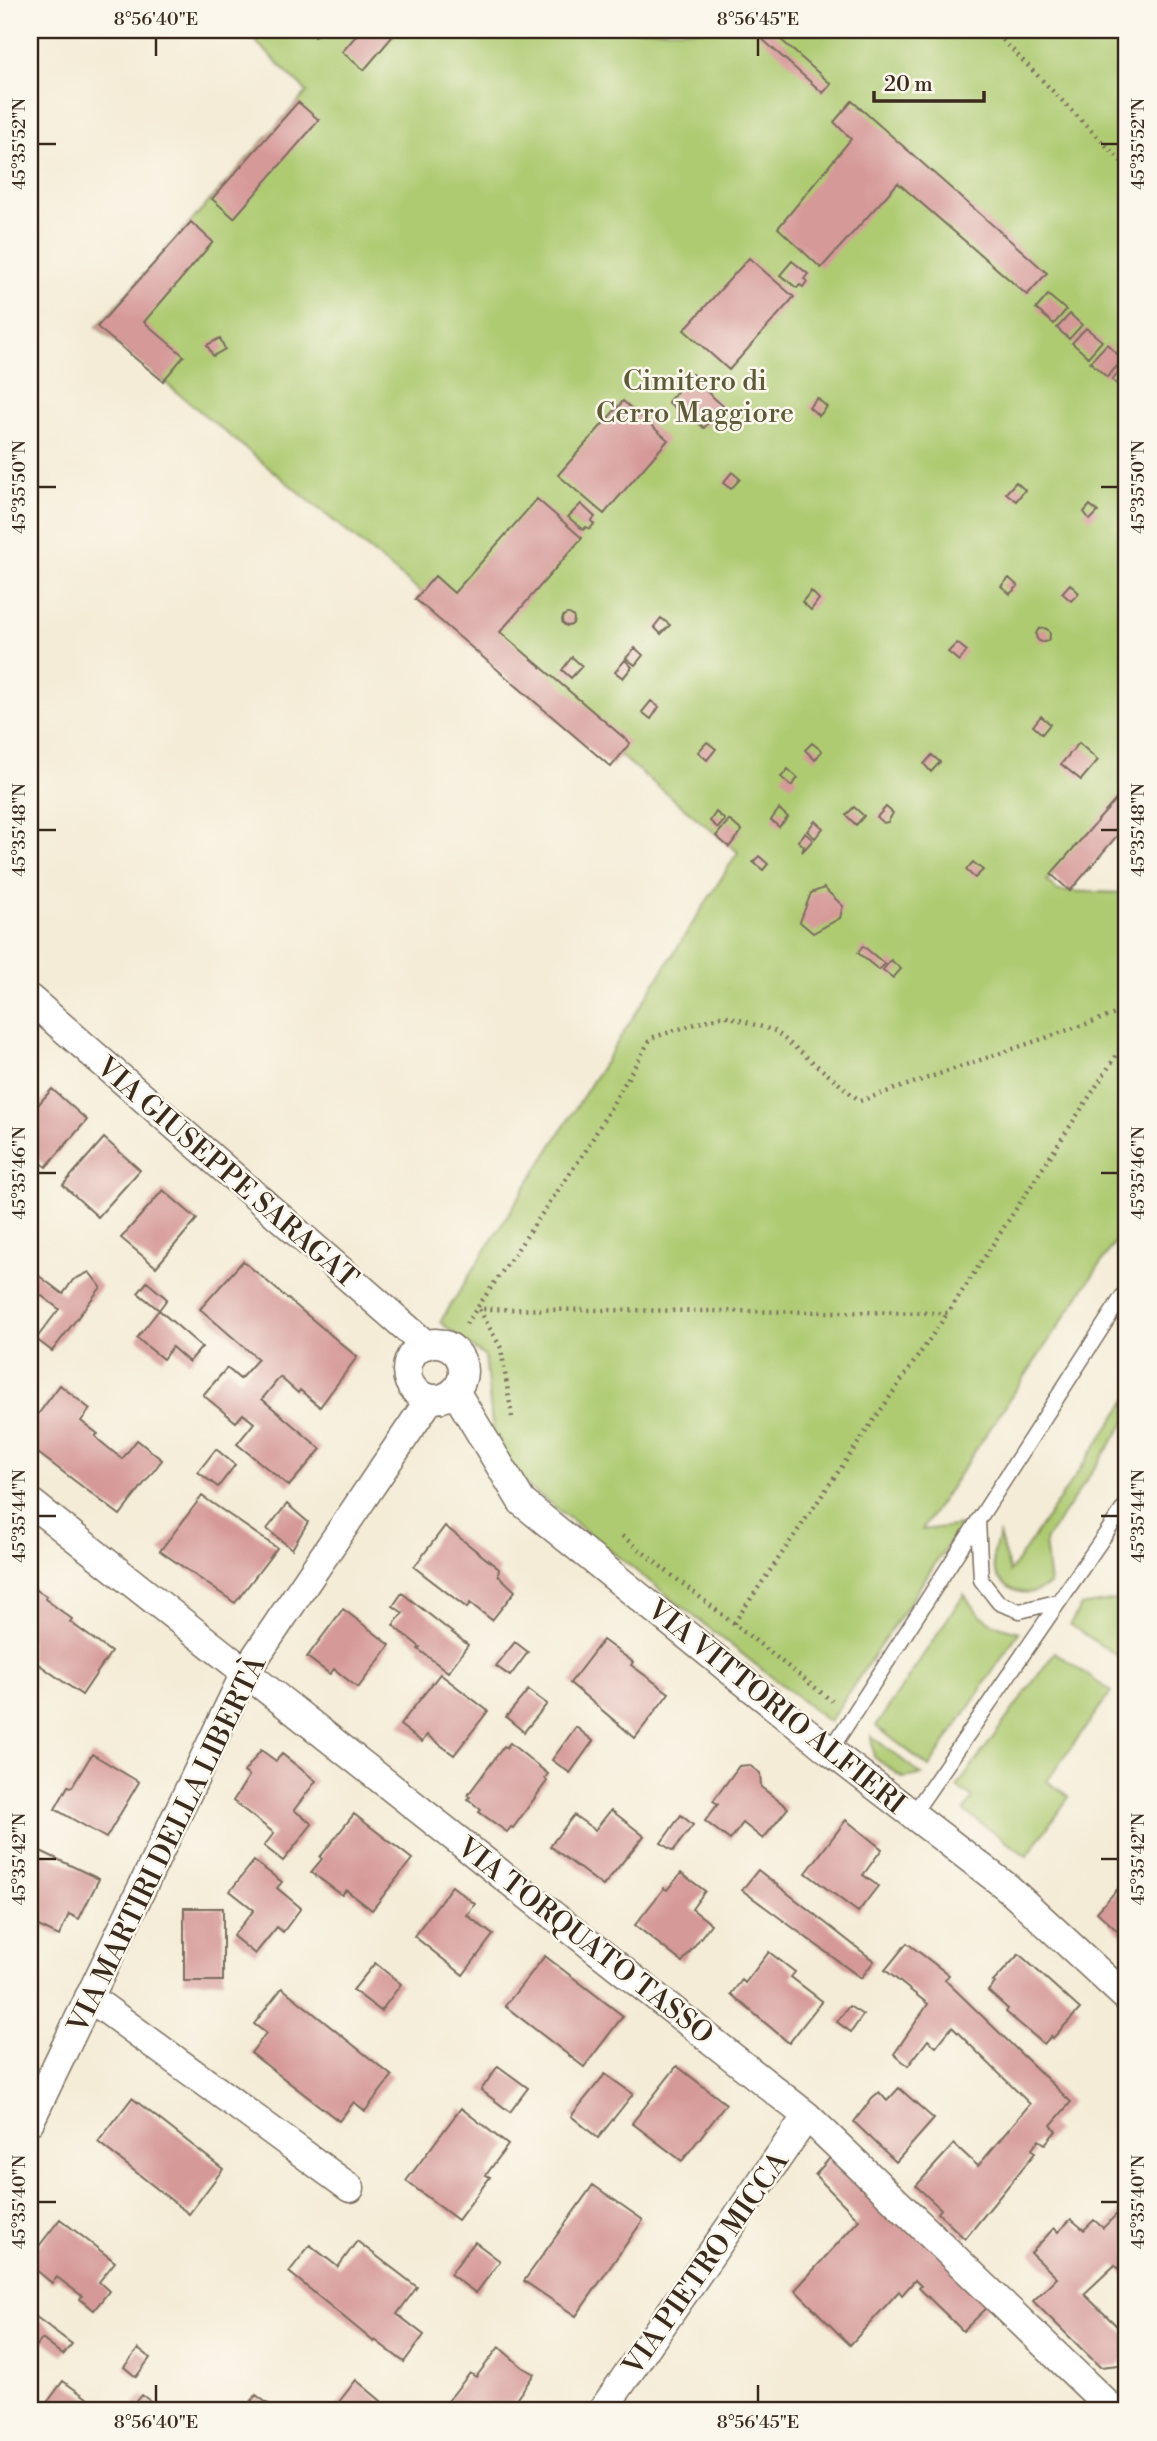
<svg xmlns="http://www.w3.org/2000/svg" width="1157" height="2441" font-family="'Libre Bodoni',serif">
  <rect width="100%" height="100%" fill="#fbf7ec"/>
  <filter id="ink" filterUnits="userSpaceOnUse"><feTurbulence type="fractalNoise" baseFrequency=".0143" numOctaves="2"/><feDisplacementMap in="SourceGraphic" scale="14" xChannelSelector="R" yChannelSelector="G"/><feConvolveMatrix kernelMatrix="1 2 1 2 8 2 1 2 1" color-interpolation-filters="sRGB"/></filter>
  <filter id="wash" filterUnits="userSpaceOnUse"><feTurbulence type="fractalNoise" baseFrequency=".00686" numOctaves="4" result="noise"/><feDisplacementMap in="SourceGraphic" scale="28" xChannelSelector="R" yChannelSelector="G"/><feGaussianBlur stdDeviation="1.57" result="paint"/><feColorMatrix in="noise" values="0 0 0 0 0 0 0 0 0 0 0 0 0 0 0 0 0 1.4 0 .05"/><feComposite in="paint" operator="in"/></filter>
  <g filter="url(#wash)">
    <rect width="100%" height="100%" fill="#f4ecd7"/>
    <path fill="#aecb72" stroke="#747a48" stroke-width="2" d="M244,30H1127V793L1047,881L1058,891L1127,893V1224L922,1530L961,1525L829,1722L496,1461L485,1357L440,1322L738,852L97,327L307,92Z
      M1127,1400V1420L1045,1541L1050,1585C1045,1587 1039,1591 1034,1592C1012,1596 992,1580 993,1557C994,1550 997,1542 999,1535L1010,1572Z
      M1127,1591V1662L1070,1625L1081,1606L1122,1599Z
      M964,1594C980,1620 990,1625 1019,1632L929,1767L876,1726Z
      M1055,1652L1111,1692L1047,1781L1069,1797L1027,1856L964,1811L973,1798L957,1787Z
      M871,1736L922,1775L903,1778L874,1757Z"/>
    <g id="blocks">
      <path fill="#d59998" d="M361,30H398L364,70L342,52Z
        M752,30H770L831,84L823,93Z
        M852,101L1047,273L1027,295L898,183L821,268L778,228L851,139L834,122Z
        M298,102L319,120L234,218L212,199Z
        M191,222L213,242L144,322L184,356L163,381L97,327Z
        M749,258L794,297L729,370L684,330Z
        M792,261L808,274L804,279L807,281L803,287L800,285L797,288L780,275Z
        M1048,295L1066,310L1054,324L1036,309Z
        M1070,314L1082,325L1069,339L1057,328Z
        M1086,328L1102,341L1088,357L1072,343Z
        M220,338L225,349L213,356L207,345Z
        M1107,344L1123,360L1107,377L1090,362Z
        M1127,363V393L1112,380Z
        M692,374L707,387L704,389L723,406L704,428L686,412L683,415L668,402Z
        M817,398L827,407L819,416L809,407Z
        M623,401L668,440L604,514L558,475Z
        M732,472L740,479L731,489L723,483Z
        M1016,482L1025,490L1016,501L1006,493Z
        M537,499L582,538L500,632L630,743L611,767L415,599L435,576L454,593Z
        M581,504L595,517L591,521L594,524L590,529L586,527L583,530L568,517Z
        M1090,505L1098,512L1090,520L1084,512Z
        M1009,578L1018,586L1010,594L1001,586Z
        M1070,584L1079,593L1071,601L1062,593Z
        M811,591L819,599L811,610L802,602Z
        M562 620a6 6 0 1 1 12 0a6 6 0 1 1-12 0Z
        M661,618L670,625L661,634L654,627Z
        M1036 635a7 7 0 1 1 14 0a7 7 0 1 1-14 0Z
        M957,643L967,651L959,661L948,652Z
        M635,648L643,655L635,665L626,658Z
        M572,657L582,666L571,678L562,670Z
        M625,660L632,667L623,678L615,672Z
        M651,701L659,707L651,719L642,712Z
        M1041,716L1050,724L1042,734L1033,726Z
        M707,742L716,749L707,760L698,752Z
        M812,743L822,751L815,760L805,750Z
        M1079,743L1098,760L1081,780L1061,764Z
        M932,755L940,762L931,772L924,764Z
        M788,769L798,778L791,786L781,777Z
        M1127,787V824L1070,891L1051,874Z
        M854,807L864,816L856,825L846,815Z
        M886,807L893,813L888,822L884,823L877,817Z
        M779,809L788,817L779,827L771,820Z
        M716,812L725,820L718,828L710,821Z
        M729,820L742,831L729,847L716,836Z
        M815,821L823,828L815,838L807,831Z
        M805,833L813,840L802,852L804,846L798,841Z
        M759,856L768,864L763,870L753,862Z
        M973,862L983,870L975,878L966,870Z
        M824,888L843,906L840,918L813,933L800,922L811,893Z
        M863,946L885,964L879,970L858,953Z
        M891,960L901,969L893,978L883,970Z
        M52,1089L87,1120L46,1167L30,1153V1114Z
        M104,1138L140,1170L98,1217L63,1185Z
        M163,1190L197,1219L156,1267L121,1238Z
        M243,1261L357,1357L320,1407L300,1390L298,1393L280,1377L262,1399L321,1449L289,1486L237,1444L254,1423L243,1414L236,1422L203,1395L227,1368L240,1379L258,1359L200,1309Z
        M30,1269L63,1294L73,1280L89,1272L101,1287L52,1351L36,1339L59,1309L30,1287Z
        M147,1282L167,1299L159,1310L202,1347L189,1362L172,1347L163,1359L137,1338L159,1310L138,1293Z
        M60,1385L90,1409L81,1421L98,1434L95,1436L100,1441L122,1459L137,1440L162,1460L120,1515L30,1447V1425Z
        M216,1449L235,1465L218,1487L198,1472Z
        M202,1496L277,1548L235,1603L160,1551Z
        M287,1504L308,1522L292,1549L267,1529Z
        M445,1526L499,1569L498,1575L515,1591L492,1620L470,1603L467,1608L414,1567Z
        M30,1586L46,1596L45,1599L72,1619L70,1622L111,1652L82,1695L30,1658Z
        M402,1593L468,1645L448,1672L418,1649L420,1647L393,1625L403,1613L393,1606Z
        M343,1609L390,1645L358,1688L334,1669L330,1674L307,1657Z
        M603,1640L633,1662L631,1665L669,1693L635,1738L570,1683Z
        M515,1642L528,1652L510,1676L496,1666Z
        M440,1674L488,1711L454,1755L427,1735L422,1742L400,1725Z
        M528,1690L547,1704L524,1732L506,1717Z
        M576,1727L593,1741L570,1773L552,1760Z
        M510,1743L548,1774L545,1778L547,1781L513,1828L511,1827L507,1832L479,1812L481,1810L468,1799L470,1797L468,1795L504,1746L506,1748Z
        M261,1750L276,1761L282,1754L316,1781L294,1810L312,1824L283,1861L264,1846L274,1833L233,1801L249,1776L244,1772Z
        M92,1754L139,1782L106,1838L55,1809L68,1786L72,1787Z
        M749,1765L760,1773L761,1787L788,1808L763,1839L743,1823L730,1840L705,1821L718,1804L713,1801L725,1785L739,1766Z
        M611,1810L644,1836L603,1886L550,1846L574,1815L595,1830Z
        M354,1814L412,1859L372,1910L346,1890L342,1895L311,1872L322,1859L320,1857Z
        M681,1815L693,1825L673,1851L661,1843Z
        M846,1820L882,1849L863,1875L878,1886L858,1912L806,1873Z
        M30,1846L99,1879L79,1919L69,1914L59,1936L30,1922Z
        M254,1861L282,1882L277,1888L301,1908L283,1932L277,1927L255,1954L233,1936L254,1910L230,1891Z
        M758,1870L874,1961L861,1978L742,1890Z
        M681,1873L705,1891L692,1909L711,1924L682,1962L635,1925L661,1892L664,1888L667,1890Z
        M1127,1882V1940L1097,1912L1123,1883L1125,1885Z
        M452,1886L475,1904L467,1915L493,1935L463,1975L414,1936Z
        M184,1908H223V1981H184Z
        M907,1943L949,1975L945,1980L1071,2102L1051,2125L1056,2131L1045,2144L1039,2140L1032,2149L1035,2153L965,2239L938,2213L941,2209L916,2186L954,2144L978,2166L1030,2104L952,2027L936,2047L928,2040L908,2066L894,2054L928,2004L885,1970Z
        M769,1952L795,1972L791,1977L822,2001L789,2043L731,1994L742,1980L745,1983Z
        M1019,1954L1080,2009L1053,2038L1051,2036L1044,2044L1006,2012L1008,2009L988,1991L995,1983L993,1982Z
        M545,1956L623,2016L584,2067L505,2006Z
        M375,1963L401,1984L381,2011L353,1990Z
        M282,1988L392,2076L365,2111L354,2102L339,2121L251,2053L266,2033L254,2024Z
        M849,2006L863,2015L851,2032L837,2022Z
        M498,2066L528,2088L510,2112L481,2090Z
        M677,2066L726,2104L682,2161L632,2123Z
        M605,2074L633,2094L598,2138L571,2116Z
        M899,2088L934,2119L896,2162L854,2122L872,2098L879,2092L887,2101Z
        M132,2098L223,2169L189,2214L98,2142Z
        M461,2108L508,2145L486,2175L490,2177L458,2220L406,2181Z
        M837,2150L995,2300L963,2331L919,2288L921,2286L915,2280L902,2295L899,2291L850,2345L795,2290L859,2220L815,2175Z
        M593,2185L643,2220L576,2316L524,2281Z
        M1127,2204V2277L1115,2265L1084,2294L1127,2336L1125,2339L1127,2342V2353L1119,2365L1100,2367L1033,2301L1057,2278L1031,2253L1054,2228L1058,2232L1071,2219L1084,2230L1094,2220L1103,2228Z
        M60,2219L115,2262L99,2282L109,2291L94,2310L80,2299L82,2296L57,2277L52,2283L30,2265V2251L36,2243L39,2246Z
        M357,2241L417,2287L397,2314L424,2335L404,2362L375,2340L374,2342L289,2272L310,2245L338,2267Z
        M475,2242L500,2261L476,2293L450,2274Z
        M31,2313L72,2344L63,2355L42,2339L30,2355Z
        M499,2347L522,2367L534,2374L508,2411H440L470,2373L476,2377Z
        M138,2349L150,2358L136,2377L124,2367Z
        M356,2380L381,2401L373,2411H332Z
        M63,2381L105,2411H41Z
        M142,2395L157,2406L164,2411H129Z
        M256,2395L271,2406L268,2409L271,2411H252L247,2407Z"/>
    </g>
  </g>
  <g filter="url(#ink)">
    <use href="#blocks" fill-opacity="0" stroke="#7c6e5f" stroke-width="2"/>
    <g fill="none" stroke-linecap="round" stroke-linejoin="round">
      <defs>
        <path id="lane" d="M978,1520L981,1580L999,1603L1020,1611L1060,1601
          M830,1751L1127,1289
          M913,1814L1127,1503"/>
        <path id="street" d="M30,999L426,1345
          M407 1371a28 28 0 1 1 56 0a28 28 0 1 1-56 0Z
          M455,1391L522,1502L830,1751L1007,1887L1127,1998
          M30,1502L807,2116L1114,2411
          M89,1997L350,2188
          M30,2121L246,1671L430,1399
          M602,2411L807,2116"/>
      </defs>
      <use href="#lane" stroke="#7c6e5f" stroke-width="17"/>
      <use href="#street" stroke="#7c6e5f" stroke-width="31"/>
      <path stroke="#7c6e5f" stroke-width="4.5" stroke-dasharray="2 5" stroke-linecap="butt" d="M310,30L318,38
        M993,30L1127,167
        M466,1324L586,1150L651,1038L724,1015L775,1031L860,1101L1127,1010
        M512,1417L501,1348L479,1309L948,1313L1127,1039
        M622,1536L832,1701
        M734,1623L947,1314"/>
      <use href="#lane" stroke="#fff" stroke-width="14"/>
      <use href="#street" stroke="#fff" stroke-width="28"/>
    </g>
  </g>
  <path fill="none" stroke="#3b2a1e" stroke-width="2.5" d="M156,38V56M758,38V56M38,144H56M1101,144H1118M38,487H56M1101,487H1118M38,830H56M1101,830H1118M38,1173H56M1101,1173H1118M38,1516H56M1101,1516H1118M38,1859H56M1101,1859H1118M38,2202H56M1101,2202H1118M156,2385V2402M758,2385V2402"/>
  <g text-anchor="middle" stroke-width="5" stroke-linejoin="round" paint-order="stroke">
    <g font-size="28" fill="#5e5a37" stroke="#fbf7ec">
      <text x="695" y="390">Cimitero di<tspan x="695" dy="32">Cerro Maggiore</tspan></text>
    </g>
    <g font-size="28" fill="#3b2a1e" stroke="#fbf7ec">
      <text transform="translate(228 1172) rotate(41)" y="10">VIA GIUSEPPE SARAGAT</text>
      <text transform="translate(777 1706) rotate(39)" y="10">VIA VITTORIO ALFIERI</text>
      <text transform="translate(166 1844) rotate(-64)" y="10">VIA MARTIRI DELLA LIBERTÀ</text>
      <text transform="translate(586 1940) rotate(38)" y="10">VIA TORQUATO TASSO</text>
      <text transform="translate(705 2263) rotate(-55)" y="10">VIA PIETRO MICCA</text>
    </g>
  </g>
  <rect width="1157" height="2441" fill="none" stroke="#fbf7ec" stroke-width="77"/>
  <path d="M874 91v10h110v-10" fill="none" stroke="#3b2a1e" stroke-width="3.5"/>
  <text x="884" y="91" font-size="21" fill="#3b2a1e" stroke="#fbf7ec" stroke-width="5" paint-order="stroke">20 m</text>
  <rect x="38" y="38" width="1080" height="2364" fill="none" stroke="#3b2a1e" stroke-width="2.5"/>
  <g font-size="18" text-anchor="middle" fill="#3b2a1e">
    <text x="156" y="25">8°56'40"E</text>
    <text x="758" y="25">8°56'45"E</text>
    <text transform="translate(19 144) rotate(-90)" y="6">45°35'52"N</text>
    <text transform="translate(1138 144) rotate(-90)" y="6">45°35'52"N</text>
    <text transform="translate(19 487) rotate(-90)" y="6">45°35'50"N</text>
    <text transform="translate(1138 487) rotate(-90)" y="6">45°35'50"N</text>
    <text transform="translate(19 830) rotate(-90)" y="6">45°35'48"N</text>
    <text transform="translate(1138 830) rotate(-90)" y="6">45°35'48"N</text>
    <text transform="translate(19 1173) rotate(-90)" y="6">45°35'46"N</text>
    <text transform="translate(1138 1173) rotate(-90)" y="6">45°35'46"N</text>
    <text transform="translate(19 1516) rotate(-90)" y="6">45°35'44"N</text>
    <text transform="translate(1138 1516) rotate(-90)" y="6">45°35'44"N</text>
    <text transform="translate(19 1859) rotate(-90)" y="6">45°35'42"N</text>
    <text transform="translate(1138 1859) rotate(-90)" y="6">45°35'42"N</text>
    <text transform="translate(19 2202) rotate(-90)" y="6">45°35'40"N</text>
    <text transform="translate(1138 2202) rotate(-90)" y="6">45°35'40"N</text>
    <text x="156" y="2428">8°56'40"E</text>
    <text x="758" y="2428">8°56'45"E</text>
  </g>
</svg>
